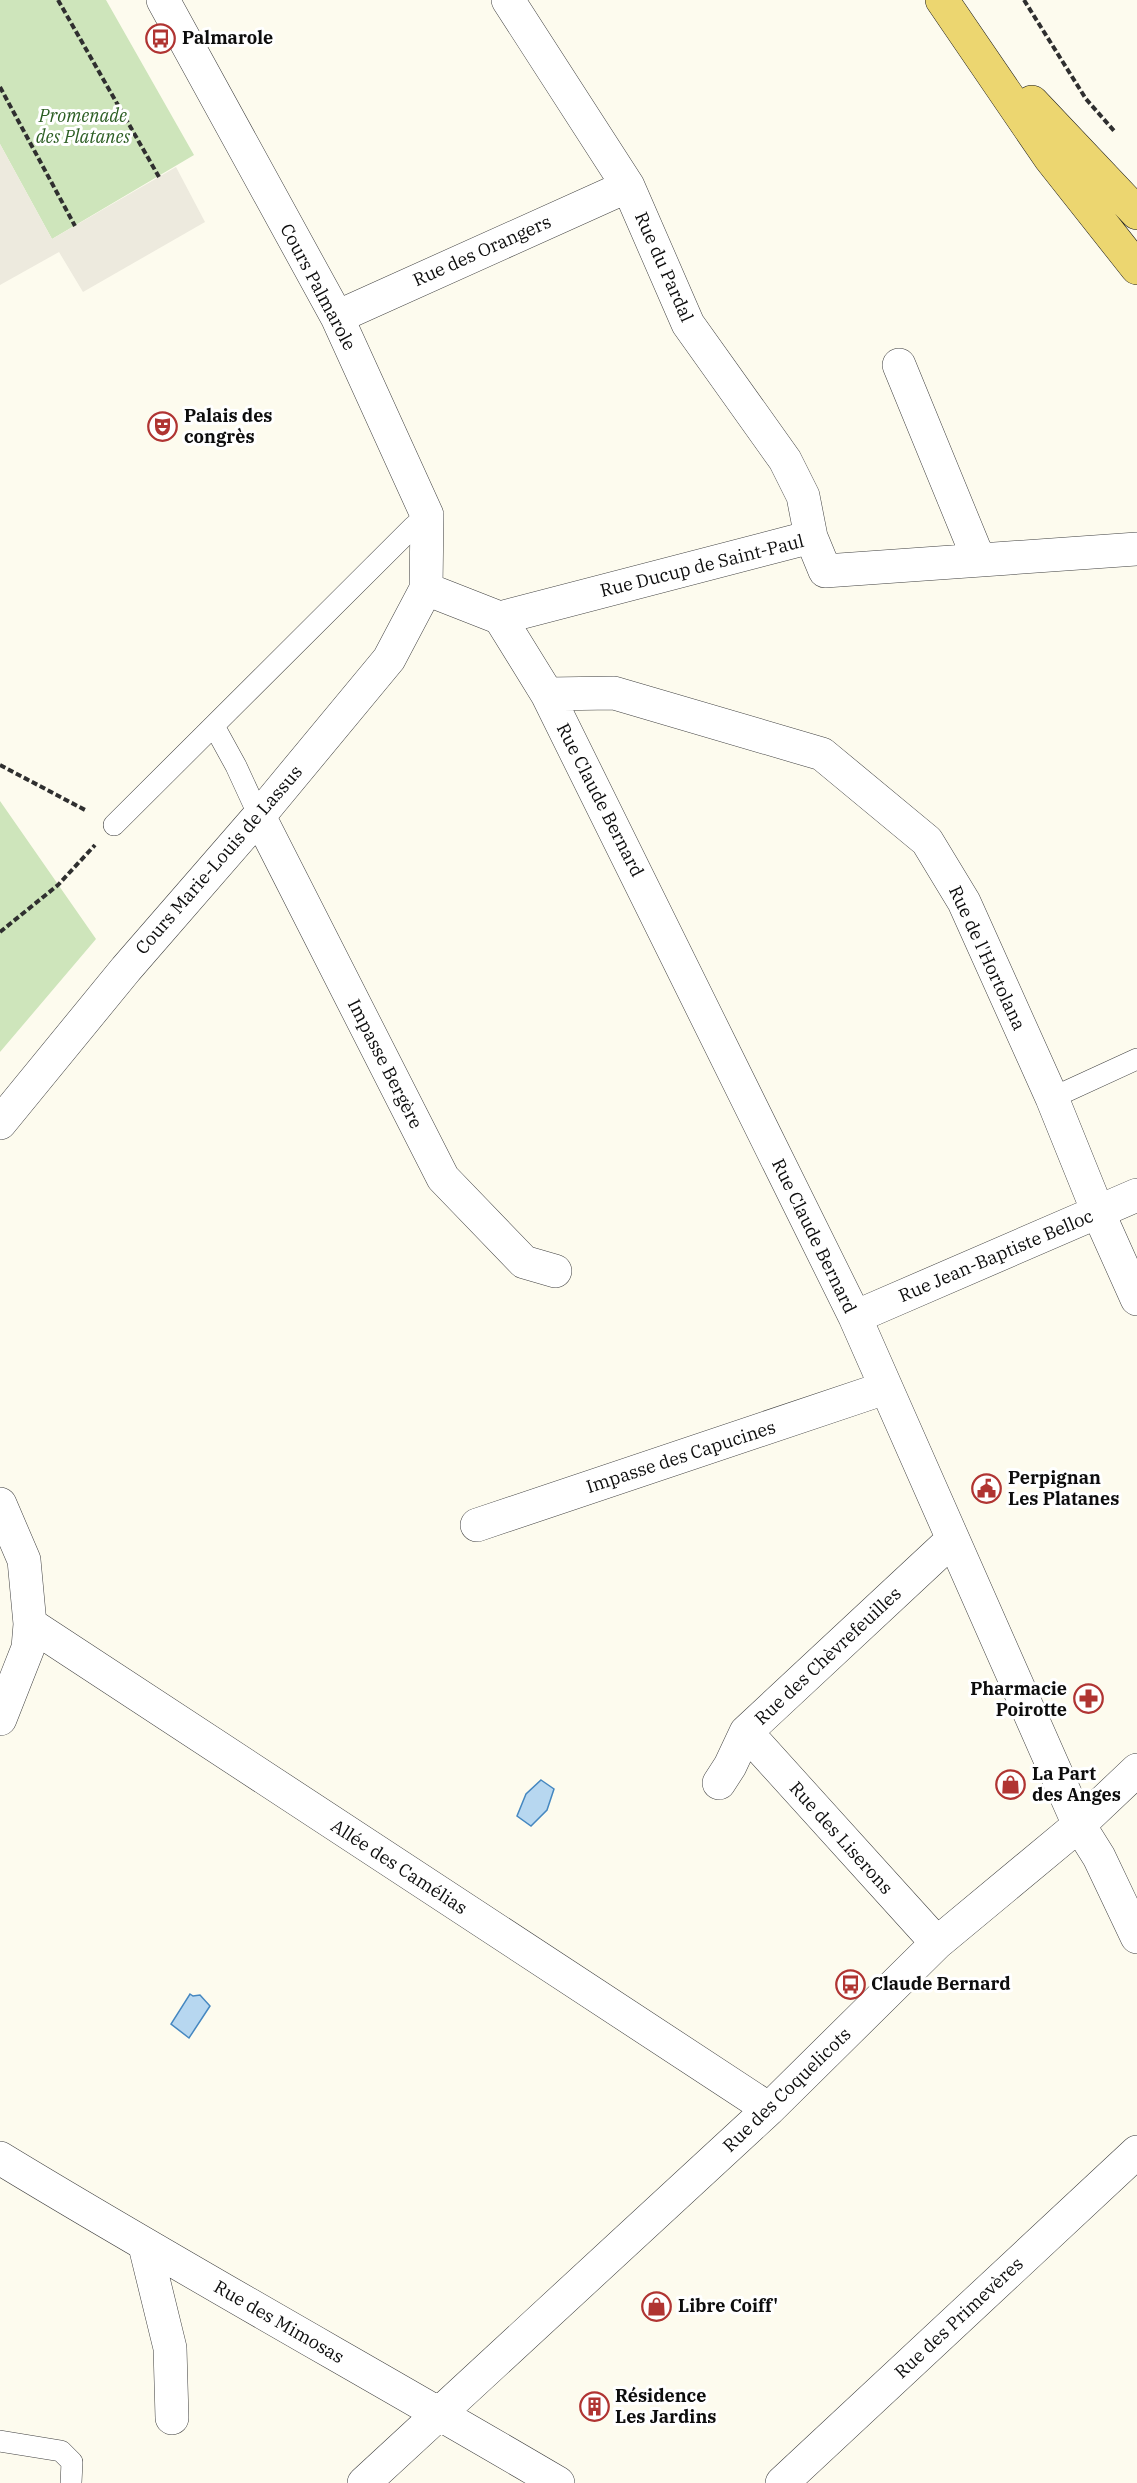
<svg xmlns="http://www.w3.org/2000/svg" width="1137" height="2483" font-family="'IBM Plex Serif',serif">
  <rect width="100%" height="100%" fill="#fdfbee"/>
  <path fill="#cee5bb" d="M0,0H106L194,155L52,239L0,144Z
    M0,801L96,939L0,1052Z"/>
  <path fill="#edeade" d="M0,144L52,239L176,167L205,222L83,292L59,252L0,285Z"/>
  <path fill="#b7d7f0" stroke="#4587c0" stroke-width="1.5" d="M541,1780L554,1789L547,1810L531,1826L517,1816L526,1794Z
    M190,1994L193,1996L200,1995L210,2006L189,2038L171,2024Z"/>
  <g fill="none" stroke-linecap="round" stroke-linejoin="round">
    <defs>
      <path id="lane" d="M214,726L236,766L259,816
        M114,825L413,527L427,515
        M1052,1098L1137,1059
        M0,2441L61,2451L72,2462L71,2483"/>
      <path id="street" d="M508,0L628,186L688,324L785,460L803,496L811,537L825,571L1137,549
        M337,317L628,186
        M899,365L979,560
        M426,589L500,618L547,694L855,1317L1079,1825L1099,1857L1137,1937
        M500,618L811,537
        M547,694L614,693L822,754L927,841L964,902L1052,1098L1098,1212L1137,1299
        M259,816L443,1178L524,1262L555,1271
        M0,1123L126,969L259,816L389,659L426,589L427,515L337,317L163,0
        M855,1317L1137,1195
        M0,1504L24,1560L30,1624L28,1648L0,1719
        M477,1525L885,1388
        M30,1624L769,2109
        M746,1732L937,1943
        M719,1783L730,1766L746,1732L952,1540
        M0,2158C184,2270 373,2374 558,2483
        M145,2246L170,2348L172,2418
        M364,2483L769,2109L937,1943L1079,1825L1137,1770
        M782,2483L1137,2152"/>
      <path id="primary" d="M942,0L1050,158L1137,268
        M1032,102L1137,213"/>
    </defs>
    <use href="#lane" stroke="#404040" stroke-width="22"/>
    <use href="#street" stroke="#404040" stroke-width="34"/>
    <use href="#primary" stroke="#1e1e1e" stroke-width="34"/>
    <path stroke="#2f2f2f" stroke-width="4" stroke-dasharray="6 3" stroke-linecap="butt" d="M58,0L159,177
      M1024,0L1086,99L1115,132
      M0,87L75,226
      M0,765L87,811
      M0,932L58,885L95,845"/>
    <use href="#lane" stroke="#fff" stroke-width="21"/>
    <use href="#street" stroke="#fff" stroke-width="33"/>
    <use href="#primary" stroke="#ecd670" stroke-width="33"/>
  </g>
  <defs>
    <symbol id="bus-ring" viewBox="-11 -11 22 22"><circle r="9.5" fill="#fff" stroke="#b03432" stroke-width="1.5"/><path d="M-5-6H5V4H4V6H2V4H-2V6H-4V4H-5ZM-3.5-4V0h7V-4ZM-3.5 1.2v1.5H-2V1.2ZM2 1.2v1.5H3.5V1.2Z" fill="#b03432"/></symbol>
    <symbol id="theatre-ring" viewBox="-11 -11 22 22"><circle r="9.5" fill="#fff" stroke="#b03432" stroke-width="1.5"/><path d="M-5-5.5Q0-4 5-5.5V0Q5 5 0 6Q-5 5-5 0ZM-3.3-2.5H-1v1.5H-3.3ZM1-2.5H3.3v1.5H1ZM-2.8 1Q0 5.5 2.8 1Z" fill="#b03432"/></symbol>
    <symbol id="civic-ring" viewBox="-11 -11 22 22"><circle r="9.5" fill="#fff" stroke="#b03432" stroke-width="1.5"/><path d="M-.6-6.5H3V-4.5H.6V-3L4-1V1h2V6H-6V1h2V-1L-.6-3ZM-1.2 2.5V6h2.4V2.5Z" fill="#b03432"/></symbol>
    <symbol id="pharmacy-ring" viewBox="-11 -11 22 22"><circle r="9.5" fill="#fff" stroke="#b03432" stroke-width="1.5"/><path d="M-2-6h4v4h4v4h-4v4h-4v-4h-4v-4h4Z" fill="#b03432"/></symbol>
    <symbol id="shop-ring" viewBox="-11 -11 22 22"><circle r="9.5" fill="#fff" stroke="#b03432" stroke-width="1.5"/><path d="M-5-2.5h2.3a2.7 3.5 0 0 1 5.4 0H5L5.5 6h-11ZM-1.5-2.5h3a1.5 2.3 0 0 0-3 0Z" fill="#b03432"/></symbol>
    <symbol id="building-ring" viewBox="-11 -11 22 22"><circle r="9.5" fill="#fff" stroke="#b03432" stroke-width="1.5"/><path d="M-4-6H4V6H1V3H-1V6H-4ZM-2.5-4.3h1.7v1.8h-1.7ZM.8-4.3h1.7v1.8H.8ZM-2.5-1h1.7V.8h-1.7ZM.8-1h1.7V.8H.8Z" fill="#b03432"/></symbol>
  </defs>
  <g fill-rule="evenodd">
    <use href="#bus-ring" x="144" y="22" width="33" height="33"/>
    <use href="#theatre-ring" x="146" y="410" width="33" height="33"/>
    <use href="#civic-ring" x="970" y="1472" width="33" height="33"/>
    <use href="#pharmacy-ring" x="1072" y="1682" width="33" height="33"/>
    <use href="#shop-ring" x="994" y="1768" width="33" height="33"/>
    <use href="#bus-ring" x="834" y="1968" width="33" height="33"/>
    <use href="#shop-ring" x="640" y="2290" width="33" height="33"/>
    <use href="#building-ring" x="578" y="2390" width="33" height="33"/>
  </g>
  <g text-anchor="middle" stroke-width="6" stroke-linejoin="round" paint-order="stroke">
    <g font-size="18" font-weight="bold" fill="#0d0d0d" stroke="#fff" text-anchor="start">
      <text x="182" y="44">Palmarole</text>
      <text x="184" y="422">Palais des<tspan x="184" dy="21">congrès</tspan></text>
      <text x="1008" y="1484">Perpignan<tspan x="1008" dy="21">Les Platanes</tspan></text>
      <text x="1067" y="1695" text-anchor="end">Pharmacie<tspan x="1067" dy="21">Poirotte</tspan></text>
      <text x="1032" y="1780">La Part<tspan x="1032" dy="21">des Anges</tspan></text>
      <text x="871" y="1990">Claude Bernard</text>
      <text x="678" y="2312">Libre Coiff'</text>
      <text x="615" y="2402">Résidence<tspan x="615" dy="21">Les Jardins</tspan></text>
    </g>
    <g font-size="18" font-style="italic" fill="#2c5e23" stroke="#fff">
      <text x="83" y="122">Promenade<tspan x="83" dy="21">des Platanes</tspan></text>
    </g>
    <g font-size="18" fill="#0d0d0d" stroke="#fff">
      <text transform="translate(482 251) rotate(-24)" y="6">Rue des Orangers</text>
      <text transform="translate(664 267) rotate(66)" y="6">Rue du Pardal</text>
      <text transform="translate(318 287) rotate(62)" y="6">Cours Palmarole</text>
      <text transform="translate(702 566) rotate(-14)" y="6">Rue Ducup de Saint-Paul</text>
      <text transform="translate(600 800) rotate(63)" y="6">Rue Claude Bernard</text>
      <text transform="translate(219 860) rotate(-49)" y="6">Cours Marie-Louis de Lassus</text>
      <text transform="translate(987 958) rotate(65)" y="6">Rue de l'Hortolana</text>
      <text transform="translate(385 1064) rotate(63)" y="6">Impasse Bergère</text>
      <text transform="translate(814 1236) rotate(64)" y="6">Rue Claude Bernard</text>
      <text transform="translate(996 1256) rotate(-23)" y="6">Rue Jean-Baptiste Belloc</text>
      <text transform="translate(681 1457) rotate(-18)" y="6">Impasse des Capucines</text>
      <text transform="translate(828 1656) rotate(-43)" y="6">Rue des Chèvrefeuilles</text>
      <text transform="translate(841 1838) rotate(48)" y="6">Rue des Liserons</text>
      <text transform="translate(399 1867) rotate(33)" y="6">Allée des Camélias</text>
      <text transform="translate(787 2090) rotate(-44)" y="6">Rue des Coquelicots</text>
      <text transform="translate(959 2318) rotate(-43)" y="6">Rue des Primevères</text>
      <text transform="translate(279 2322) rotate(30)" y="6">Rue des Mimosas</text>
    </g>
  </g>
</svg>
